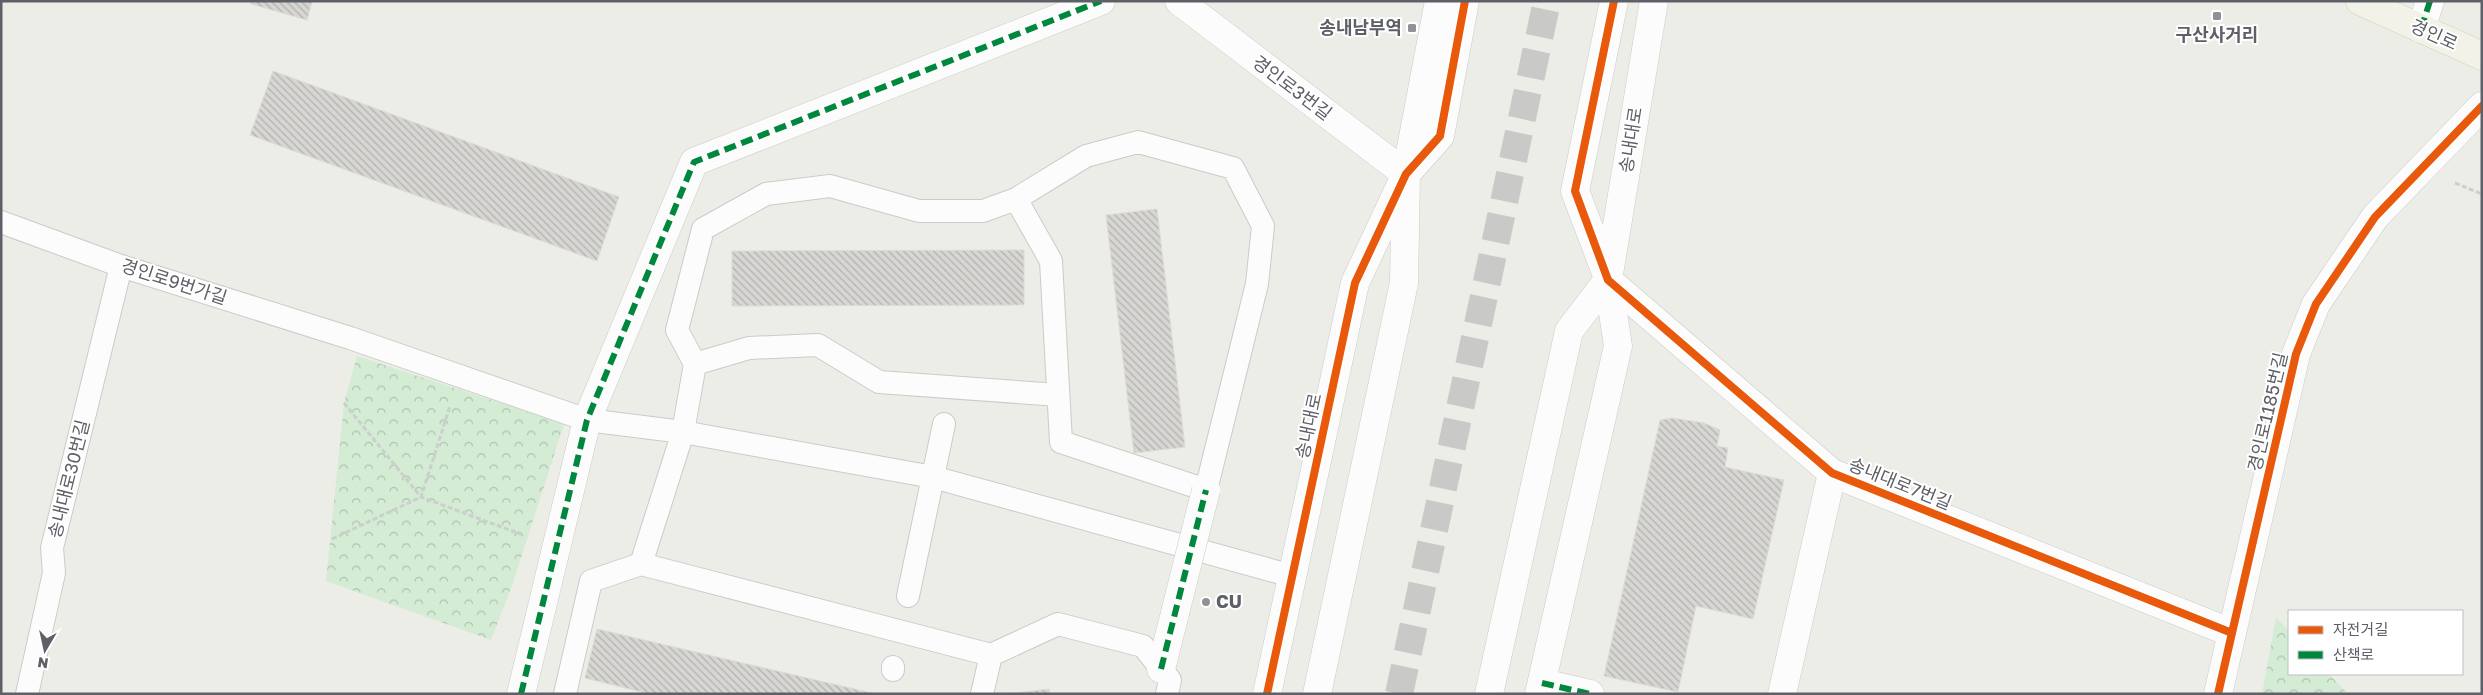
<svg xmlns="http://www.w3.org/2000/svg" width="2483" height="695" font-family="'Golos Text','Noto Sans KR',sans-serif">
  <defs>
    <pattern id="park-crowns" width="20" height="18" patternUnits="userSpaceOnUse" patternTransform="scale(1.25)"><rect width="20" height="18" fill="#d4ebd4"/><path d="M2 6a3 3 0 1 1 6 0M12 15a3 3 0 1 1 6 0" fill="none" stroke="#afc2b0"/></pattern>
    <pattern id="building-back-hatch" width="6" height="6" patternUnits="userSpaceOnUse" patternTransform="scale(1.25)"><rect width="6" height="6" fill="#d7d6d3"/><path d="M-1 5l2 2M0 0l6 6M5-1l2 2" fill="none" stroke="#b2b1af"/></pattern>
  </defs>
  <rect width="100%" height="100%" fill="#edede8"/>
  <path fill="url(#park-crowns)" d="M357,356L564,424L513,583L491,640L326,581L344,403Z
    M2276,617L2289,631V674H2329L2348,694H2262Z"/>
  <path fill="url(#building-back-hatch)" stroke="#dcdcd7" d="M252,1H312L307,20L251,4Z
    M273,71L619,197L597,261L250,135Z
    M1157,209L1185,447L1134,453L1106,215Z
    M1024,250V305L732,306V251Z
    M1672,418L1704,423L1720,430L1717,446L1728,448L1725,467L1784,480L1753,619L1696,606L1678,692L1604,676L1660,420Z
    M597,629L876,694H650L585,678Z
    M1049,689L1050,694H1007Z"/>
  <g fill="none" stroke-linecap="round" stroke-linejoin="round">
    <path stroke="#c9cac8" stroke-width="28" stroke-dasharray="28 14" stroke-linecap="butt" d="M1399,694L1547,1"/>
    <defs>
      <path id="lane" d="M1016,199L1051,261L1061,442L1206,490L1257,284L1263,226L1233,168L1138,142L1086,156L1016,199L983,211H919L830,186L766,194L703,229L677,330L695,364L683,432L641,564L991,655L1058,624L1143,646L1170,680L1167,694
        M1,222L121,266L350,338L587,420L683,432L933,477L1292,576
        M695,364L749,348L818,345L879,382L1058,395
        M908,596L944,424
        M893,670V667
        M27,694L54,573L52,548L121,266
        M565,694L591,581L641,564
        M982,694L991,655"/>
      <path id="street" d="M1179,1L1406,174
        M2421,29L2430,1
        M1608,280L1832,473L2232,633
        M1161,669L1175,613
        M1542,683L1590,694
        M521,694L587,420L694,162L1101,1
        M1782,694L1832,473
        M2218,694L2296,354L2316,304L2375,217L2482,106"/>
      <path id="secondary" d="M1608,278L1575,191L1614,1
        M1267,694L1355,283L1406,174L1440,136L1465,1
        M1317,694L1404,283L1406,174L1439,1
        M1489,694L1569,331L1608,280
        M1539,694L1618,346L1608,280L1654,1"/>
      <path id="primary" d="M2360,1L2482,56"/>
    </defs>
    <use href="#lane" stroke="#cacbca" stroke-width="24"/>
    <use href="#street" stroke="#cacbca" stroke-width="29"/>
    <use href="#secondary" stroke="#cacbca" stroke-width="29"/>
    <use href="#primary" stroke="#d6d0b4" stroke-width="29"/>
    <path stroke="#cbcfcd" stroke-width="3" stroke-dasharray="5 2.5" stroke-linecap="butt" d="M2455,183L2482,194
      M344,403L421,497L523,535
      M332,539L421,497L450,406"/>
    <use href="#lane" stroke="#fcfcfc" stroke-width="22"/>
    <use href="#street" stroke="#fcfcfc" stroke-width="28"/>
    <use href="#secondary" stroke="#fcfcfc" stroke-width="28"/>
    <use href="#primary" stroke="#f3f2e8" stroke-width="28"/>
    <defs>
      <path id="street-bridge" d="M1175,613L1206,490"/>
    </defs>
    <use href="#street-bridge" stroke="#cacbca" stroke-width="29" stroke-linecap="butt"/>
    <use href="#street-bridge" stroke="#fcfcfc" stroke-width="28"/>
    <path stroke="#00873e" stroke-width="6" stroke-dasharray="12 6" stroke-linecap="butt" d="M2421,29L2430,1
      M1161,669L1206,490
      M1542,683L1590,694
      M521,694L587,420L694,162L1101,1"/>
    <defs>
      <path id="cycleway" d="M1614,1L1575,191L1608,280L1832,473L2232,633
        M1267,694L1355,283L1406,174L1440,136L1465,1
        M2218,694L2296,354L2316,304L2375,217L2482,106"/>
    </defs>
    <use href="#cycleway" stroke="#fff" stroke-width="11"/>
    <use href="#cycleway" stroke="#e8590c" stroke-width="8"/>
  </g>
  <g fill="#8f9194" stroke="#fff" stroke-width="2">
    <rect x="2212" y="11" width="10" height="10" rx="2.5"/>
    <rect x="1407" y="23" width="10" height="10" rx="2.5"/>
    <circle cx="1206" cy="602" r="5"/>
  </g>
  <g text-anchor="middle" stroke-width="4" stroke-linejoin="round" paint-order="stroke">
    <g font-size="18" font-weight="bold" fill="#5d6067" stroke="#fff" text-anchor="end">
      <text x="1402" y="34">송내남부역</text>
      <text x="2217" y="41" text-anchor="middle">구산사거리</text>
      <text x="1216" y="608" text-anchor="start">CU</text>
    </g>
    <g font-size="18" fill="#5d6067" stroke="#fff">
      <text transform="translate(2434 35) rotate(24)" y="6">경인로</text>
      <text transform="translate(1292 88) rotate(37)" y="6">경인로3번길</text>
      <text transform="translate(1631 140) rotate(-81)" y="6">송내대로</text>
      <text transform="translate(174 282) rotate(18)" y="6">경인로9번가길</text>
      <text transform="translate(2268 412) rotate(-77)" y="6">경인로1185번길</text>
      <text transform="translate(1309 426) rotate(-78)" y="6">송내대로</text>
      <text transform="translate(69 479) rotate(-76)" y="6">송내대로30번길</text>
      <text transform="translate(1900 484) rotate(22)" y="6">송내대로7번길</text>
    </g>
  </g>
  <rect width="2483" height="695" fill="none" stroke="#5d6067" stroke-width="5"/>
  <rect x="2288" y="610" width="175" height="65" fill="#ffffff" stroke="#bebfc2"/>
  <rect x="2298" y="626" width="25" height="8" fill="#e8590c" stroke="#bebfc2"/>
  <text x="2333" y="635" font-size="15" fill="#5d6067">자전거길</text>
  <rect x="2298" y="651" width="25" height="8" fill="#00873e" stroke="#bebfc2"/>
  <text x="2333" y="660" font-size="15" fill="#5d6067">산책로</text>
  <g transform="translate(45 650) rotate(189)" stroke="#ffffff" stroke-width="4" paint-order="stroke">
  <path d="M0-4L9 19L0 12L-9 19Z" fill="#5d6067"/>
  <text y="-8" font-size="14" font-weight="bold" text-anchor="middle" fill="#5d6067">N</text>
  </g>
</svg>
